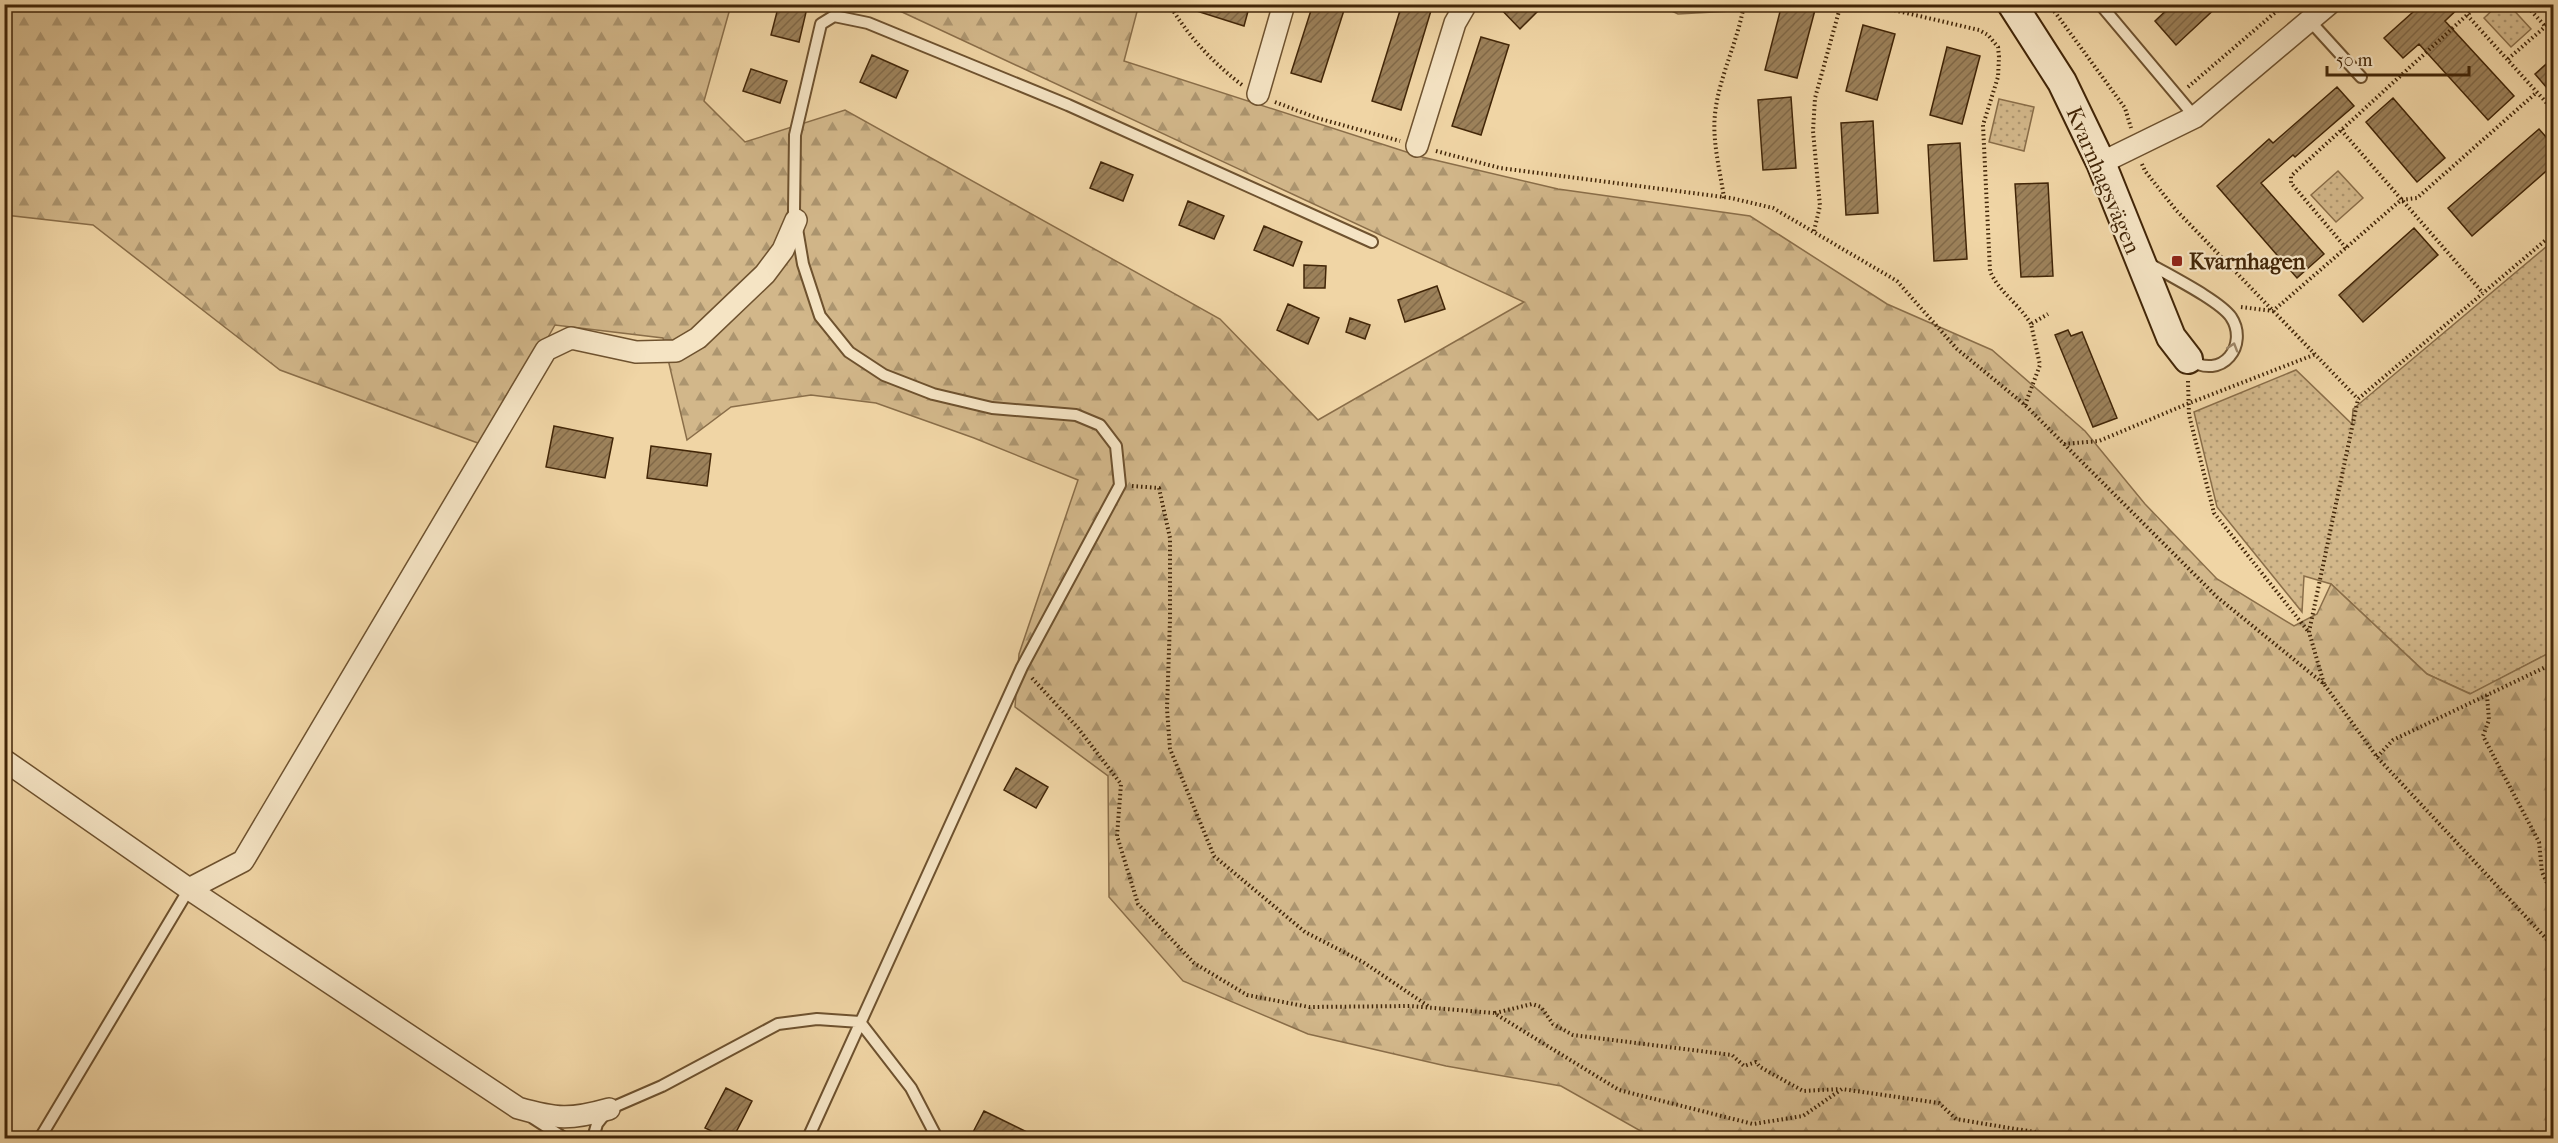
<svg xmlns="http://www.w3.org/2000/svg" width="2558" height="1143" font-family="'IM FELL French Canon',serif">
  <defs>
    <pattern id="grass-dots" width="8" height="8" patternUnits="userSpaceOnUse" patternTransform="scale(1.5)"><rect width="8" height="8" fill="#d2b78a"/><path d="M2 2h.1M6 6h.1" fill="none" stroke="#ac956f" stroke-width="1.8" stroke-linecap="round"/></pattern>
    <pattern id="forest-firs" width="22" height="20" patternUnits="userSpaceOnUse" patternTransform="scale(1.5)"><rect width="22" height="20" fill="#d2b78a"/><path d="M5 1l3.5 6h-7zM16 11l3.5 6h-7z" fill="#ac956f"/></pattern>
    <pattern id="building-hatch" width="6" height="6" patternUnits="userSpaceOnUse" patternTransform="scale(1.5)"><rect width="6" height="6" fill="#9c815a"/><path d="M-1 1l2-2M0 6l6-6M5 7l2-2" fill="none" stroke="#816948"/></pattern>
  </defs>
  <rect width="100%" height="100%" fill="#f0d5a5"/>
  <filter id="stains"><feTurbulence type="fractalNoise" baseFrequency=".00333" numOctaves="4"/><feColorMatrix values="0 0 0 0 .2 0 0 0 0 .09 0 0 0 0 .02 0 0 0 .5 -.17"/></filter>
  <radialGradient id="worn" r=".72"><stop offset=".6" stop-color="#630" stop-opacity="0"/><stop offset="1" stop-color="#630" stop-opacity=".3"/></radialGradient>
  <path fill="url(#grass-dots)" stroke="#8a6e49" stroke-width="1.5" d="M2499,4L2509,5L2531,29L2511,47L2484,18Z
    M1999,99L2034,107L2024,151L1989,142Z
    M2338,171L2363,198L2336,222L2311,195Z
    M2553,241V651L2471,694L2427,674L2331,584L2304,576L2302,612L2217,507L2194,412L2296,370L2352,424L2353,409Z"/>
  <path fill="url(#forest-firs)" stroke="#8a6e49" stroke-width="1.5" d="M1139,4L1124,61L1422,157L1558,189L1750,216L1887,304L1992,350L2085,431L2145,504L2217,579L2294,626L2317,614L2331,584L2427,674L2470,694L2553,651V1138H1653L1561,1086L1446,1066L1308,1034L1183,981L1109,897L1108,776L1015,707L1019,654L1078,480L974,438L876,403L811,395L731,407L687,440L663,338L555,325L486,446L280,370L93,225L5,215V5H731L704,101L745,142L845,110L1220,319L1318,420L1524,302L887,5Z
    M1659,5H1735L1731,11L1678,14Z"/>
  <path fill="url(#building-hatch)" stroke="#422608" stroke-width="1.5" d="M779,4L807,8L799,42L771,35Z
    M1187,4H1250L1244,26L1187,8Z
    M1313,4H1346L1321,82L1291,73Z
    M1402,4H1433L1401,110L1372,101Z
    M1496,4H1545L1520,29Z
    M1782,4H1794L1815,10L1797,78L1765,70Z
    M2173,4H2220L2176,45L2155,21Z
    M2422,4H2463L2445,21L2514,96L2488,120L2419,44L2403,58L2384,38Z
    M1863,25L1895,34L1877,100L1846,91Z
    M1481,37L1509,45L1481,135L1452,126Z
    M1947,47L1980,56L1962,124L1930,115Z
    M872,55L908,71L896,98L860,82Z
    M2553,58V95L2535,74Z
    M751,69L787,81L780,103L743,91Z
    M2337,87L2354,106L2295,157L2293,155L2261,183L2324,254L2297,278L2217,186L2269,139L2273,143Z
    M1791,97L1796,168L1763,170L1758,100Z
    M2393,98L2445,158L2417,182L2366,122Z
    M1873,121L1878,213L1846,215L1841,123Z
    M2539,129L2553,145V165L2472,236L2448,208Z
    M1960,143L1967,259L1934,261L1928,145Z
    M1101,162L1133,175L1123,201L1090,188Z
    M2048,183L2053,276L2021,277L2015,184Z
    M1188,201L1224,216L1214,239L1179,225Z
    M1264,226L1302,242L1293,266L1254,250Z
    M2414,228L2438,255L2363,322L2339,295Z
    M1304,265L1326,266L1325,288H1304Z
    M1437,286L1445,309L1405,322L1398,300Z
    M1288,304L1319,318L1308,344L1277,330Z
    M1350,318L1370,325L1365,339L1346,332Z
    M2068,330L2071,336L2082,332L2117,418L2093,427L2055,335Z
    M554,426L613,438L605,478L546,467Z
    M651,446L711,454L707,486L647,478Z
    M1016,768L1048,787L1036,808L1004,790Z
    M726,1088L752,1101L733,1138H726L705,1128Z
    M984,1111L1039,1138H970Z"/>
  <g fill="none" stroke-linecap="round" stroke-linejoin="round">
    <defs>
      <path id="lane" d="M2100,4L2195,117
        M2310,21L2361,77
        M2148,263C2168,275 2219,300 2231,317C2249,344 2223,382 2188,359
        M533,1118L564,1138
        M40,1138L189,889
        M593,1138L597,1124L609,1109L662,1086L778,1024L817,1019L860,1022L911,1088L937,1138
        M808,1138L1022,667L1120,485L1116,446L1100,425L1076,415L992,408L933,394L884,375L849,352L820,316L803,264L794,211L795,135L821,24L834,16L868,23L1068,105L1372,242"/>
      <path id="street" d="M1258,94L1284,4
        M1417,146L1455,23L1466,4
        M2101,163L2195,117L2329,4
        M4,760L189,889L518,1108C557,1119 570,1120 609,1109
        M189,889L243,861L546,350L571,338L636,352L676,351L698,338L765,274L783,250L796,220"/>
      <path id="secondary" d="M2012,4L2062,82L2101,163L2171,337L2188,359"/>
    </defs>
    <use href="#lane" stroke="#6e522f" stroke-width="14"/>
    <use href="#street" stroke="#6e522f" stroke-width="24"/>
    <use href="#secondary" stroke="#422608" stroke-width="32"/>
    <path stroke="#422608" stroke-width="4" stroke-dasharray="1.5 3" stroke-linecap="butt" d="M1169,4C1189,37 1212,62 1242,85
      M1868,4L1979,30L1988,35L1998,47L1999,57L1998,77L1983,125L1990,271C1998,291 2019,304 2031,324
      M2049,4L2125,108L2131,128
      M2525,4L2545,26
      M2467,15L2554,111
      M2508,59L2554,19
      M2188,87L2285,4
      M1275,102L1317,118L1400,141
      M2341,130L2483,293
      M1436,151L1500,168L1731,198L1773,208L1897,281L1957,349L2025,405L2217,597L2324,684L2377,757L2554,947
      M2142,164L2145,171L2176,210L2358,399
      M1724,198C1720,170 1712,141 1715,114C1719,76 1738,42 1744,4
      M1814,231L1820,206L1813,131L1815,98L1841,4
      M2346,248L2291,183V176L2479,4
      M2241,307L2273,311L2401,200L2417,198L2537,92
      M2188,381L2189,415L2214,513L2308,631
      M2025,405L2040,365L2031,324L2048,314
      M2064,444L2099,441L2187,404L2316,354
      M1132,486L1159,488L1170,538V620L1167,709L1170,749L1214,856L1305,932L1363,962L1428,1006
      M1032,678L1078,728L1121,784L1117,836L1138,904L1194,963L1247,995L1309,1007L1410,1006L1494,1013L1619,1090L1753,1124L1803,1116L1842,1089L1939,1103L1956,1119L2070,1138
      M2324,684L2309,632L2358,399L2554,233
      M2487,695L2489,720L2483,736L2539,842L2542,872L2554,898
      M2377,757L2393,740L2554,663
      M1495,1013L1532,1004L1541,1007L1553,1024L1573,1035L1732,1055L1744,1066L1756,1062L1760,1067L1803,1091L1840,1089"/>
    <use href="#lane" stroke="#f5e4c4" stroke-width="10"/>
    <use href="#street" stroke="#f5e4c4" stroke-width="21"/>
    <use href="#secondary" stroke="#f5e4c4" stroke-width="28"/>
  </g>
  <defs><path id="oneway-chevron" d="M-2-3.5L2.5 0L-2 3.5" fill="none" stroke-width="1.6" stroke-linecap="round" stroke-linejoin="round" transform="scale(1.5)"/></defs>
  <use stroke="#9c8566" href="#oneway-chevron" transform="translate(2233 347) rotate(-73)"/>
  <rect fill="#8f2418" stroke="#f5e4c4" stroke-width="2" x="2171" y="255" width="12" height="12" rx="3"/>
  <g text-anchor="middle" stroke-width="4.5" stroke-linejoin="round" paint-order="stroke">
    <g font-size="22" fill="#422608" stroke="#f5e4c4">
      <text transform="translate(2104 180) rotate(67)" y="8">Kvarnhagsvägen</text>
    </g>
    <g font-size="22" font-weight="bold" fill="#422608" stroke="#f5e4c4" text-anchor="start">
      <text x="2189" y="269">Kvarnhagen</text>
    </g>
  </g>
  <rect width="2558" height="1143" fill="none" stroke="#f0d5a5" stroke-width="24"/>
  <rect x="6" y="6" width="2546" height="1131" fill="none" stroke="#422608" stroke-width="3"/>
  <rect x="12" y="12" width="2534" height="1119" fill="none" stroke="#422608" stroke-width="1.5"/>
  <path d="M2327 66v9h142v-9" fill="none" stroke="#422608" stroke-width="3"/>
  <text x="2336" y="66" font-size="18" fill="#422608" stroke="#f5e4c4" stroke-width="4.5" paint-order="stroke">50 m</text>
  <rect width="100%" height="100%" filter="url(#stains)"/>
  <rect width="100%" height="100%" fill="url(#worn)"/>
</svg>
